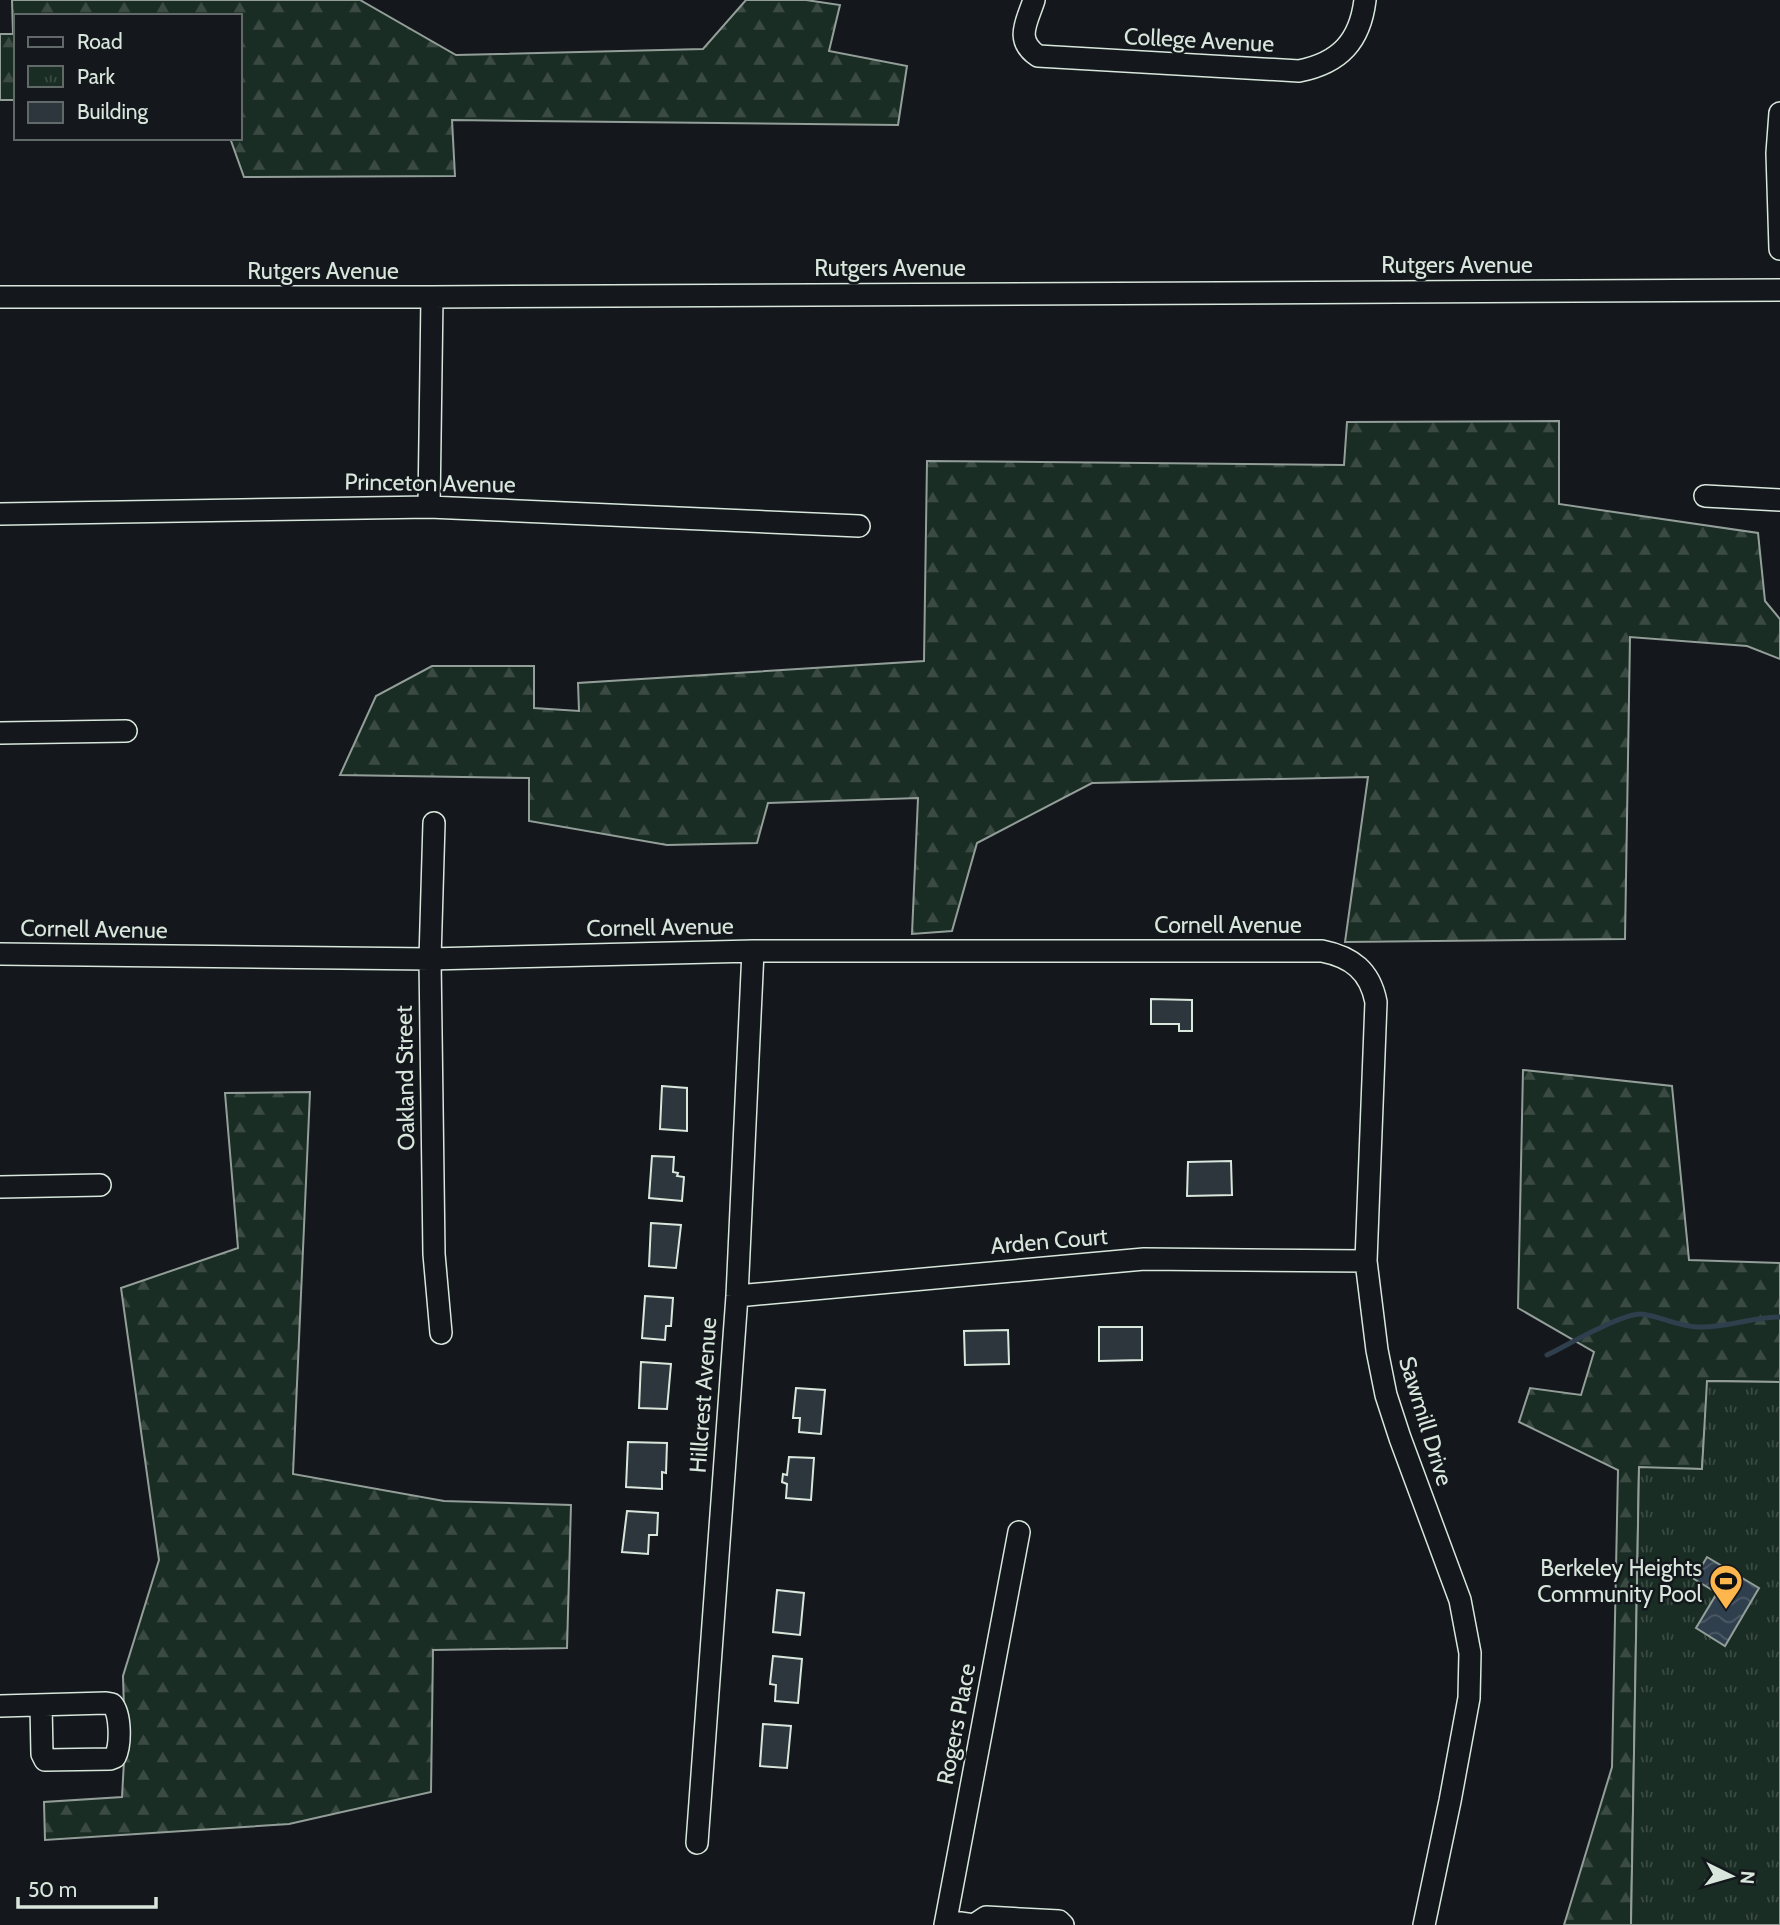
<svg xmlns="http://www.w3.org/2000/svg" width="1780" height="1925" font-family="Cabin,sans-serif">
  <defs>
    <pattern id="forest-firs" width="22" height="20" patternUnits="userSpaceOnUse" patternTransform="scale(1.75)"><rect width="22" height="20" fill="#1a2d24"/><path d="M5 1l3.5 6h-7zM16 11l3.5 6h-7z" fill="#3b4b43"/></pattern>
    <pattern id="park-tufts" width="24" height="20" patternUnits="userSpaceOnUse" patternTransform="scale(1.75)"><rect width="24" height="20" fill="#1a2d24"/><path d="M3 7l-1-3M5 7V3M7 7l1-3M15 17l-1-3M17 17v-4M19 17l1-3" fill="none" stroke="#3b4b43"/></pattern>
    <pattern id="water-waves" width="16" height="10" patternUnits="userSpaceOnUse" patternTransform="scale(1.75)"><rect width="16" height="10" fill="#2f3f4d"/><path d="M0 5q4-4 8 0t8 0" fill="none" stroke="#4c5b66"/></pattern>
  </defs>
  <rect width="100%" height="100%" fill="#14181c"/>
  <path fill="url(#forest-firs)" stroke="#939e99" stroke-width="2" d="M12,0H360L456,55L703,49L746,0H806L840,5L829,51L907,66L898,125L452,120L455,176L244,177L230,138H240V16H16V100H0V34H13Z
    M1559,421V504L1758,533L1765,601L1780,619V659L1747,646L1630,637L1625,939L1345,942L1368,777L1092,783L977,843L952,931L912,934L918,798L768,803L757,843L667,845L529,821V778L340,775L376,696L432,666H534V708L579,711L578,683L924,661L927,461L1344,465L1347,422Z
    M1523,1070L1672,1086L1689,1260L1780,1263V1382L1708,1381L1702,1469L1639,1468L1631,1925H1564L1612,1767L1618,1470L1519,1422L1530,1388L1581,1395L1594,1352L1518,1308Z
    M310,1092L293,1474L444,1501L571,1505L567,1648L433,1650L431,1792L289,1824L45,1840L44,1802L122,1797L125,1743L123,1676L159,1560L121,1288L238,1248L225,1093Z"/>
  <path fill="url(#park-tufts)" stroke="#939e99" stroke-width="2" d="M1707,1381L1780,1382V1925H1631L1639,1467L1702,1469Z"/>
  <path fill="url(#water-waves)" stroke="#939e99" stroke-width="2" d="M1707,1557L1759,1588L1725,1646L1696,1628L1717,1593L1694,1579Z"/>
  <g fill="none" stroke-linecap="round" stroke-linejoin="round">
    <path stroke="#2f3f4d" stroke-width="5" d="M1547,1355C1566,1346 1622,1313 1641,1314C1660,1316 1680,1327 1699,1327C1727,1328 1752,1317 1780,1317"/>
  </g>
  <path fill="#2c363c" stroke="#d8e6dc" stroke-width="2" d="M1151,999L1192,1000V1031H1179V1024H1151Z
    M662,1086L687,1088V1131L660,1129Z
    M652,1156L674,1157L673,1172L678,1173L677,1176L684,1177L682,1201L649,1198Z
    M1231,1161L1232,1195L1187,1196L1188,1162Z
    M651,1223L681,1225L676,1268L649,1266Z
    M645,1296L673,1298L671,1326H666L665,1340L642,1338Z
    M1099,1327H1142V1360L1099,1361Z
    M1008,1330L1009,1364L965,1365L964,1331Z
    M641,1362L671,1364L667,1409L639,1408Z
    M796,1388L825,1390L821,1434L799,1432L800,1418H793Z
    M628,1442L667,1443L666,1473L662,1472V1489L626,1487Z
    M789,1457L814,1458L811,1500L786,1498L787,1484L782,1482L783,1474L787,1475Z
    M627,1511L658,1513L657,1535H649L648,1554L622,1552Z
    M777,1590L804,1593L800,1635L773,1632Z
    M773,1656L802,1659L798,1703L775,1701L776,1685L770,1684Z
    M763,1724L791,1726L787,1768L760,1766Z"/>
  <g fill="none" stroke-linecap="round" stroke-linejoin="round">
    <defs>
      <path id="minor" d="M1034,0C1027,22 1014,40 1038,56L1299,71C1340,63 1360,41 1365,0
        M1780,113L1777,153L1780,249
        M0,297H432L1780,290
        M1705,496L1780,500
        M429,507L432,297
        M0,514L429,507L859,526
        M0,733L126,731
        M434,823L430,959L434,1254L441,1333
        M0,954L430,959L753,951H1322C1352,957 1370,971 1376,1002L1366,1261L1377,1350L1386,1395L1400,1438L1460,1600L1470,1653L1469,1698L1450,1801L1424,1925
        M0,1187L100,1185
        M737,1296L1144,1259L1366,1261
        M0,1706L106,1703L112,1704C121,1714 121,1745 115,1757L110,1759L45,1760L42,1754L41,1705
        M697,1843L737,1296L753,951
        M946,1921L974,1925L986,1917L1059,1921L1063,1925
        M945,1925L1019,1532"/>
    </defs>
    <use href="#minor" stroke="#d8e6dc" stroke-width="24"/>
    <use href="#minor" stroke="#14181c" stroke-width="21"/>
  </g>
  <defs>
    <symbol id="stadium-pin" viewBox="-11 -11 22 30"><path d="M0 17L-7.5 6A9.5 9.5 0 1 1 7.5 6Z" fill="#ffb74d" stroke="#14181c"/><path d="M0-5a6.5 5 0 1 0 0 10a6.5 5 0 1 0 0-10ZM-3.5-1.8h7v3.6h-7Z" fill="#111"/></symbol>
  </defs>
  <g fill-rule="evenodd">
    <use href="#stadium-pin" x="1707" y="1562" width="38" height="52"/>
  </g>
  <g text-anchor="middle" stroke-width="5" stroke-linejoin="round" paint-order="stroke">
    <g font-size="23" fill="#d8e6dc" stroke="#14181c">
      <text transform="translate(1199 40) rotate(3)" y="8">College Avenue</text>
      <text x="1457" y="273">Rutgers Avenue</text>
      <text x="890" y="276">Rutgers Avenue</text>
      <text x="323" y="279">Rutgers Avenue</text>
      <text transform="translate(430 483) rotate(1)" y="8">Princeton Avenue</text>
      <text x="1228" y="933">Cornell Avenue</text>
      <text transform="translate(660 927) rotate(-1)" y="8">Cornell Avenue</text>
      <text transform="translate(94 929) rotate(1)" y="8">Cornell Avenue</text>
      <text transform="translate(405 1078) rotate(-91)" y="8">Oakland Street</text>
      <text transform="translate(1049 1241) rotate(-5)" y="8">Arden Court</text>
      <text transform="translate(703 1395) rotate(-86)" y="8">Hillcrest Avenue</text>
      <text transform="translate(1426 1421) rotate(73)" y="8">Sawmill Drive</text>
      <text transform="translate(956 1724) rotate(-79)" y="8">Rogers Place</text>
    </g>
    <g font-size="23" fill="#d8e6dc" stroke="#14181c" text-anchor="end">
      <text x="1702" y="1576">Berkeley Heights<tspan x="1702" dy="26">Community Pool</tspan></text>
    </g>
  </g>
  <rect x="14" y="14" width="228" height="126" fill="#14181c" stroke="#626a69" stroke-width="2"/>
  <rect x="28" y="37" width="35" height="10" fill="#14181c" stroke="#626a69" stroke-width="2"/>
  <text x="77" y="49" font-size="21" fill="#d8e6dc">Road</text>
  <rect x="28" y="66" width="35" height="21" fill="url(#park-tufts)" stroke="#626a69" stroke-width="2"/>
  <text x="77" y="84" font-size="21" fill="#d8e6dc">Park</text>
  <rect x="28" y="102" width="35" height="21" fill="#2c363c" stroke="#626a69" stroke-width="2"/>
  <text x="77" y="119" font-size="21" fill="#d8e6dc">Building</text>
  <g transform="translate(1731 1876) rotate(95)" stroke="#14181c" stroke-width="5" paint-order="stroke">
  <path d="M0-5L12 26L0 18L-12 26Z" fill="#d8e6dc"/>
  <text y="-10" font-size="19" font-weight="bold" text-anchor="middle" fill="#d8e6dc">N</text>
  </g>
  <path d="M18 1897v10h138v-10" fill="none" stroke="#d8e6dc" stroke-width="3.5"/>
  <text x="28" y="1897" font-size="21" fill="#d8e6dc" stroke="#14181c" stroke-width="5" paint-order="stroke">50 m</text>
</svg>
